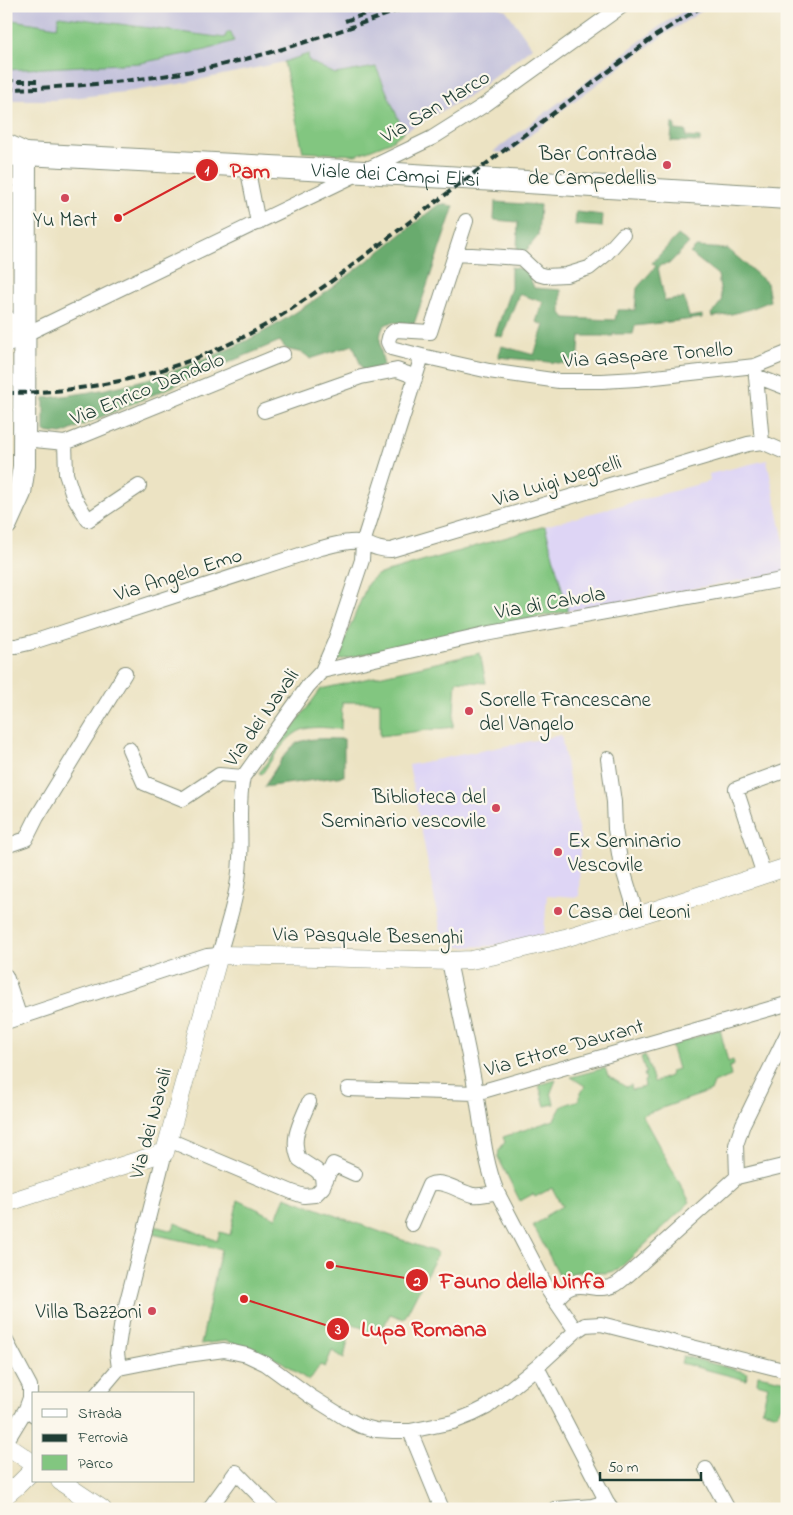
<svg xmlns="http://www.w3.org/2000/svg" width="793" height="1515" font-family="'Indie Flower',sans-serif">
  <rect width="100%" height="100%" fill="#fbf7ec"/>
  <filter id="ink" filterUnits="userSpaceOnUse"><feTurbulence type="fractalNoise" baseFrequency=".02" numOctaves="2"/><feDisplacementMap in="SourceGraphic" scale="10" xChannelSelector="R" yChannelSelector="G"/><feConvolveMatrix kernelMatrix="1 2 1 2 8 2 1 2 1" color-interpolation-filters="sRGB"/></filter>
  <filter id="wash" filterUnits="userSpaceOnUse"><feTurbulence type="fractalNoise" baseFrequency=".0096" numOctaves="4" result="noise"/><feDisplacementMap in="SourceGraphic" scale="20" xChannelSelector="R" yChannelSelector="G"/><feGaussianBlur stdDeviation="1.12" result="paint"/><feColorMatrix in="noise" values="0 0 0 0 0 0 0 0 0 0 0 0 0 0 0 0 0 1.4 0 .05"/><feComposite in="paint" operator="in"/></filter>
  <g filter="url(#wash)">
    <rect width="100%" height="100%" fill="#ece3c3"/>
    <path fill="#ded5f5" d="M767,460L787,556V572L568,611L545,526L710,481L709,474Z
      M561,735L580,838L579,897L547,895L544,934L491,946L455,947L453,933H441L409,765Z"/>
    <path fill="#c3c1db" d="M6,6H495L506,10L532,47L471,95L404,132L376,67L334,74L309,61L307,54L284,62L179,84L133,91L54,100H6V70L140,62L206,50L233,41L227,32L225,38L59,16L58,27L35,24L6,19Z
      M691,6H710L664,35L562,110L508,153L493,152L656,29Z"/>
    <path fill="#82c680" stroke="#50825a" d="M59,16L225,38L227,32H231L234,41L206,50L140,63L6,70V19L57,27Z
      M308,54L309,61L335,74L376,67L404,132L390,142L356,155L303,152L284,62Z
      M545,526L568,611L401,645L336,661L368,583L377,575Z
      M480,653L486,683L456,681L453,727L380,736V702H342L341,729C329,728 316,726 305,729C287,733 272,760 262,774L259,773L321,689Z
      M720,1029L728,1062L733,1060L734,1065L729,1067L731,1076L714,1083L711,1091L642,1115L690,1202L618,1270L605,1273L577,1272L560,1276L533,1225L546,1218L545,1216L562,1206L552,1188L535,1197L533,1194L520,1201L498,1157L499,1150L505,1142L503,1137L554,1120L562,1106L579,1100V1097L585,1086L571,1077L605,1068L608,1076L626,1087L631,1085L632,1090L645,1087L644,1081L646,1080L644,1074L646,1073L641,1057L645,1055L654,1082L670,1076L671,1071L678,1069L671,1045Z
      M556,1080L551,1092L554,1104L545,1106L539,1085Z
      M285,1197L438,1253L404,1319L390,1314L379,1336L352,1323L344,1358L332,1351L325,1367L320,1365L309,1381L282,1362L251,1348L225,1341L201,1344L221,1249L152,1234L154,1226L173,1231L175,1223L217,1241L220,1232L230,1235L238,1200L276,1218Z
      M683,1356L748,1373L746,1380L681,1363Z
      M758,1375L787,1381V1402L779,1409L777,1414L762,1410L768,1386L757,1383Z"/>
    <path fill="#69ab6e" stroke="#447451" d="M672,124H675V130L686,131V137L700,138V142L671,141Z
      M495,202L540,205L538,236L525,252H517L518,222L494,220Z
      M439,204L454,206L414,324C406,323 397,322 390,323C374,326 382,355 384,366L363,371L353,345L310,359C307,356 303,352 299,352C287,349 287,352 280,341L232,361L62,434L44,432V398C124,391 204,366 274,326C333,291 386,246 439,204Z
      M576,212L603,215L602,227L575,225Z
      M678,235L689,243L669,264L661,265L658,268L665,301L684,298L689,317L702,315V318L635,326L633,334H613V336H580L578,365L498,357L502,346L534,355L544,325L536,322L543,302L519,294L502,337L495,335L511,288V267L527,270L534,288L561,290V313L565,318L615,320L617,310H635L637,288L656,266L652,263Z
      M696,247L728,249L767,283L770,301C750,310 732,315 712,317L711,314L722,301L718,275L690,253Z
      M344,739V776L264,787C272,775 285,750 297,743C308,737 332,739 344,739Z"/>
  </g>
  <g filter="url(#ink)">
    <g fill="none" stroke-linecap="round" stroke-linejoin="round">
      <defs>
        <path id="minor" d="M6,161L25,154
          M247,166L258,223
          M456,254L521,258L538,274L545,276L566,275L589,268L605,255L623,235
          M6,316L24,335L432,138L486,104L622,6
          M422,356L489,371L559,381H602L637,379L755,366L787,353
          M755,366L762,442L787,453
          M756,376L787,388
          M264,411L361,377L397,370L408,374L415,379
          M24,439L65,443L283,354
          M65,443L66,474L73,495L88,520L139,486
          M6,646H16L33,642L321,548C333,545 353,539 364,543C374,547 380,550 391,550L748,444L762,442
          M322,671L485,634L787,579
          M129,749L144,783L183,799L219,775L243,777
          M608,759L614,802L615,829L620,860L637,916
          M6,846L26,839L37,817L125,673
          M764,875L736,789L787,770
          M449,961C458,1005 468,1048 476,1092C482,1126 484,1160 497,1192L548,1290L576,1331
          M6,976L20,1018
          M6,1022L207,956L219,955C228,923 239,892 240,858C242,831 237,804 243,777L308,686L322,671L335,641L362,560L363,543L422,356L391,348L388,342C389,336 390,333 396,330L430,332L466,221
          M348,1089L476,1093L783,1005H787
          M169,1140L292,1192L304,1196L315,1195L323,1187L322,1176L316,1170L299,1159C290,1138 301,1122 309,1102
          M737,1177L787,1165
          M323,1186L333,1164L355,1174
          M412,1224L429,1185C442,1178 459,1192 473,1195C481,1196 489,1194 497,1192
          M556,1301C575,1272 592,1296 615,1285C619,1283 624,1278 628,1275L737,1177L736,1145L743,1124L787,1034
          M6,1341L30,1386V1398L26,1409
          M537,1367L607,1502L612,1509
          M119,1368L180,1356L224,1350L247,1355L266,1364L310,1396L345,1418L361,1426L376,1430L393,1431H410L453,1422L473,1414L487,1407L537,1367L576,1331L585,1325L601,1324L787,1371
          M119,1368L117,1353L122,1321L165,1152
          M97,1394L119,1368
          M410,1431L442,1509
          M6,1442L26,1409L34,1415
          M706,1469L728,1509
          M209,1509L236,1472L272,1509
          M555,1509L592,1506L607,1502"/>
        <path id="tertiary" d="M6,344L24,335
          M6,1203L165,1152L219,955L318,957L449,961L471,960L491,956L565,938L637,916L787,867
          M6,1445L34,1464
          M60,1481L102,1509
          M6,1495L18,1485L34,1469"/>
        <g id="primary">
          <path id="s1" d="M6,145L25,154L364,172L787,198"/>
          <path d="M6,524L20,493L24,466L25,154"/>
        </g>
      </defs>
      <use href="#minor" stroke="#86907c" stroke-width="16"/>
      <use href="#tertiary" stroke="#86907c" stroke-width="19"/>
      <use href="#primary" stroke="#86907c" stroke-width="24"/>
      <use href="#minor" stroke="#fff" stroke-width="14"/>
      <use href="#tertiary" stroke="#fff" stroke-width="18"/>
      <use href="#primary" stroke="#fff" stroke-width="22"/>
      <path stroke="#1f3d34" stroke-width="4" stroke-dasharray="8 4" stroke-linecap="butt" d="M345,21L388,6
        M6,81H37
        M6,89C61,88 115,83 169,75C251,62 331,35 410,6
        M6,393C96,393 184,371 262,327C285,314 307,298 329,283L655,36L703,6"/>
    </g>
  </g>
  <g fill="#d1495b" stroke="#fbf7ec" stroke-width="2">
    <circle cx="667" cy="165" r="5"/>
    <circle cx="65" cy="198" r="5"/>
    <circle cx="469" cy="711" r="5"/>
    <circle cx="496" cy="808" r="5"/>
    <circle cx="558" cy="852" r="5"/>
    <circle cx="558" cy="911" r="5"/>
    <circle cx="152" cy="1311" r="5"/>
  </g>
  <g text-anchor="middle" stroke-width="4.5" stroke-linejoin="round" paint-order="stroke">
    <g font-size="21" fill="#1f3d34" stroke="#fbf7ec">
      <text transform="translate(435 106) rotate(-31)" y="7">Via San Marco</text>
      <text dy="7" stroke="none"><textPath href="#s1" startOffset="392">Viale dei Campi Elisi</textPath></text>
      <text transform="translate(648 354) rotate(-4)" y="7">Via Gaspare Tonello</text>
      <text transform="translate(147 388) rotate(-22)" y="7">Via Enrico Dandolo</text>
      <text transform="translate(557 480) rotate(-17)" y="7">Via Luigi Negrelli</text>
      <text transform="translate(178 574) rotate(-18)" y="7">Via Angelo Emo</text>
      <text transform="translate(550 602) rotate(-10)" y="7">Via di Calvola</text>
      <text transform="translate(261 717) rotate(-55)" y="7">Via dei Navali</text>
      <text transform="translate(368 935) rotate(1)" y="7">Via Pasquale Besenghi</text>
      <text transform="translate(564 1047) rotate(-16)" y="7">Via Ettore Daurant</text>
      <text transform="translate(150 1123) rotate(-75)" y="7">Via dei Navali</text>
    </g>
    <g font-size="21" fill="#1f3d34" stroke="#fbf7ec" text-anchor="end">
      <text x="657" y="160">Bar Contrada<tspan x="657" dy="24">de Campedellis</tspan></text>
      <text x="65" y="226" text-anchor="middle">Yu Mart</text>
      <text x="479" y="706" text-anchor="start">Sorelle Francescane<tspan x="479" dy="24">del Vangelo</tspan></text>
      <text x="486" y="803">Biblioteca del<tspan x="486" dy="24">Seminario vescovile</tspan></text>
      <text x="568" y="847" text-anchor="start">Ex Seminario<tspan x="568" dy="24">Vescovile</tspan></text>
      <text x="568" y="918" text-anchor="start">Casa dei Leoni</text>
      <text x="142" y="1318">Villa Bazzoni</text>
    </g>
  </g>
  <path fill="none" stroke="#d62828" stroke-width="2" d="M118 218L207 170M330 1265L417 1280M244 1299L338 1329"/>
  <g fill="#d62828" stroke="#fbf7ec" stroke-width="2">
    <circle cx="118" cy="218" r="5"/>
    <circle cx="330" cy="1265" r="5"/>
    <circle cx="244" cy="1299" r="5"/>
    <circle cx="207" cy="170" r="12"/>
    <circle cx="417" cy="1280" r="12"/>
    <circle cx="338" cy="1329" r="12"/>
  </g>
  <g font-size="15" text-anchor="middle" font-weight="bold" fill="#fff">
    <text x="207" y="175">1</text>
    <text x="417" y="1286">2</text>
    <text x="338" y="1334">3</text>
  </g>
  <g font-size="22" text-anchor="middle" font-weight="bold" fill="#d62828" stroke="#fbf7ec" stroke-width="4.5" stroke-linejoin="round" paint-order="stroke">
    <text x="250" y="178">Pam</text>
    <text x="522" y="1288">Fauno della Ninfa</text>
    <text x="424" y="1336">Lupa Romana</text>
  </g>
  <rect width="793" height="1515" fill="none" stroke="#fbf7ec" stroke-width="25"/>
  <rect x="32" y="1392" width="162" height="90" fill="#fbf7ec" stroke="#a3ada2"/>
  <rect x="42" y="1409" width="25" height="8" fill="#ffffff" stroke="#a3ada2"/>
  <text x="78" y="1418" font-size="15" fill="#1f3d34">Strada</text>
  <rect x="42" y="1434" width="25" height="8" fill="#1f3d34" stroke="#a3ada2"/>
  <text x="78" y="1442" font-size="15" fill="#1f3d34">Ferrovia</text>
  <rect x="42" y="1455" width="25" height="15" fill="#82c680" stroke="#a3ada2"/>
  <text x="78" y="1468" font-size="15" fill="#1f3d34">Parco</text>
  <path d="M600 1472v8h101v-8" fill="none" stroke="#1f3d34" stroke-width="2.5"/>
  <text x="608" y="1472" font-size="15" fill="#1f3d34" stroke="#fbf7ec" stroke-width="4" paint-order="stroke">50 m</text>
</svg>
